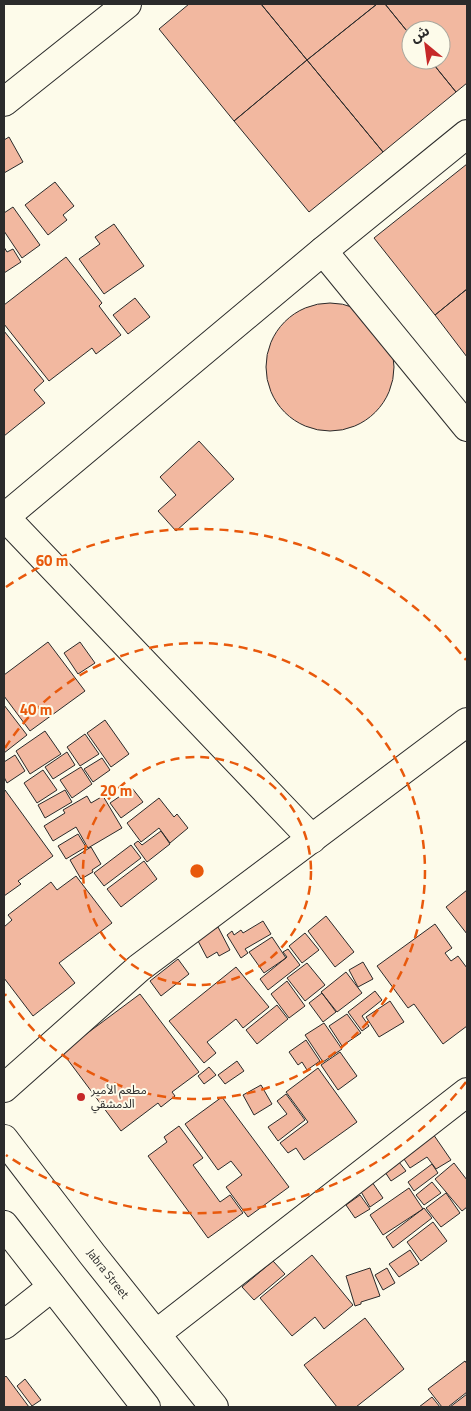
<svg xmlns="http://www.w3.org/2000/svg" width="471" height="1411" font-family="'Titillium Web','Noto Sans Arabic',sans-serif">
  <rect width="100%" height="100%" fill="#fdfbea"/>
  <path fill="#f2b8a0" stroke="#2b2b2b" d="M189,4H261L307,60L234,121L159,29Z
    M261,4H377L307,60Z
    M377,4H385L411,36V60H430L456,92L383,152L307,60Z
    M385,4H467V83L456,92L430,60H441V30H411V36Z
    M307,60L383,152L309,212L234,121Z
    M9,137L23,162L4,173V140Z
    M467,164V289L435,315L374,238Z
    M55,182L74,206L63,215L67,220L48,235L25,205Z
    M13,207L40,245L22,258L4,231V213Z
    M114,224L144,266L104,294L79,259L100,244L95,237Z
    M4,247L7,252L13,249L21,262L4,273Z
    M66,257L102,303L99,306L121,335L96,354L92,348L49,381L4,324V305Z
    M467,289V357L435,315Z
    M135,298L150,317L128,334L113,315Z
    M266 367a64 64 0 1 1 128 0a64 64 0 1 1-128 0Z
    M4,331L44,381L34,390L45,403L4,436Z
    M199,441L234,479L176,531L158,511L176,495L160,477Z
    M48,642L85,691L30,731L4,696V675Z
    M80,642L95,663L78,674L64,653Z
    M4,705L27,735L4,753Z
    M105,720L129,754L111,767L87,733Z
    M45,731L61,754L30,774L16,751Z
    M85,734L99,754L80,766L67,747Z
    M67,752L75,765L53,779L45,767Z
    M15,755L25,771L7,783L4,777V762Z
    M102,758L110,770L93,782L84,769Z
    M81,767L92,784L72,798L60,780Z
    M43,770L57,790L37,803L24,783Z
    M132,788L143,802L121,818L110,803Z
    M5,790L53,856L18,881L21,884L4,896V791Z
    M65,790L72,802L45,818L38,805Z
    M87,796L91,803L103,796L122,828L88,848L76,827L53,841L44,826L65,813L63,810Z
    M159,798L174,817L177,814L188,828L170,843L159,828L141,842L127,823Z
    M161,831L170,844L147,862L134,844L138,841L142,845Z
    M78,834L86,847L66,859L58,846Z
    M131,845L141,858L104,886L94,873Z
    M91,847L101,864L92,870L93,872L81,879L70,860Z
    M144,861L157,879L121,907L107,889Z
    M76,876L112,923L59,963L75,983L33,1016L4,978V927L12,920L8,915L51,882L57,890Z
    M467,890V934L446,907Z
    M326,916L354,952L335,967L308,931Z
    M263,921L271,934L245,949L248,953L241,958L227,935L232,931L234,935L241,930L243,933Z
    M435,924L452,948L445,953L451,961L458,956L467,968V1026L443,1044L414,1004L408,1008L377,966Z
    M218,927L230,950L219,956L217,952L207,958L197,939Z
    M305,933L319,950L302,963L289,946Z
    M272,937L286,958L264,973L249,952Z
    M288,949L300,965L268,990L260,979L287,957L283,952Z
    M178,959L189,974L161,996L150,981Z
    M363,962L373,979L358,987L349,970Z
    M307,963L325,985L305,1001L287,978Z
    M236,967L269,1007L243,1028L236,1019L207,1042L216,1053L204,1063L169,1021Z
    M346,972L362,993L337,1012L321,992Z
    M287,981L305,1006L289,1018L271,994Z
    M375,991L382,1000L362,1016L369,1026L362,1031L348,1012Z
    M322,993L336,1012L323,1022L309,1003Z
    M140,994L199,1072L172,1092L175,1096L161,1107L158,1103L121,1131L62,1052Z
    M390,1001L404,1022L379,1037L366,1017Z
    M277,1005L288,1019L257,1044L246,1030Z
    M347,1014L361,1033L342,1046L329,1026Z
    M324,1023L342,1049L323,1062L305,1035Z
    M306,1040L320,1061L307,1070L302,1062L298,1065L289,1052Z
    M340,1052L357,1076L338,1090L321,1065Z
    M237,1061L244,1071L225,1084L218,1075Z
    M209,1067L216,1075L204,1084L198,1076Z
    M318,1068L357,1122L304,1160L296,1148L288,1153L280,1143L308,1122L286,1092Z
    M261,1085L272,1104L254,1115L243,1095Z
    M286,1094L305,1120L278,1141L268,1127L287,1114L277,1101Z
    M222,1097L289,1187L248,1217L226,1187L242,1175L231,1161L218,1170L185,1124Z
    M179,1126L203,1158L193,1165L220,1202L230,1195L243,1213L208,1238L148,1156L167,1142L164,1137Z
    M431,1131L451,1160L436,1169L427,1157L410,1168L402,1156Z
    M399,1162L406,1171L391,1181L385,1172Z
    M454,1163L467,1180V1207L462,1211L435,1179Z
    M432,1164L438,1173L414,1191L408,1182Z
    M372,1182L383,1198L370,1207L360,1190Z
    M432,1182L441,1193L424,1205L416,1195Z
    M409,1188L423,1209L383,1235L370,1215Z
    M446,1193L460,1213L441,1227L426,1208Z
    M360,1195L370,1209L355,1218L346,1205Z
    M424,1208L432,1218L393,1248L386,1237Z
    M433,1222L447,1241L421,1261L407,1242Z
    M410,1250L419,1264L399,1277L389,1264Z
    M312,1255L353,1305L324,1329L315,1317L292,1336L260,1298Z
    M273,1261L285,1274L254,1300L242,1287Z
    M370,1268L380,1296L361,1302V1304L355,1306L346,1276Z
    M387,1268L395,1283L383,1290L375,1275Z
    M365,1318L404,1369L356,1407H337L304,1365Z
    M465,1361L467,1364V1392L448,1407H442L428,1389Z
    M6,1376L29,1407H4V1378Z
    M25,1379L41,1400L32,1406L17,1386Z
    M467,1394V1407H450Z
    M432,1397L440,1407H419Z"/>
  <g fill="none" stroke-linecap="round" stroke-linejoin="round">
    <defs>
      <g id="minor">
        <path d="M4,102L127,4"/>
        <path d="M323,251L467,427"/>
        <path d="M4,516L312,839"/>
        <path d="M5,517L323,251L467,134"/>
        <path d="M4,1088L139,968L467,722"/>
        <path id="s1" d="M4,1139L92,1254L214,1407"/>
        <path d="M4,1225L146,1407"/>
        <path d="M4,1325L52,1287"/>
        <path d="M156,1334L467,1092"/>
      </g>
    </defs>
    <use href="#minor" stroke="#2b2b2b" stroke-width="30"/>
    <use href="#minor" stroke="#fdfbea" stroke-width="28"/>
  </g>
  <g fill="none" stroke="#e8590c" stroke-width="2.5" stroke-dasharray="9 6">
    <circle cx="197" cy="871" r="114"/>
    <path d="M5 748A228 228 0 1 1 5 994"/>
    <path d="M466 1082A342 342 0 0 1 6 1155M6 587A342 342 0 0 1 466 660"/>
  </g>
  <circle fill="#c62828" stroke="#fdfbea" stroke-width="2" cx="81" cy="1097" r="5"/>
  <g text-anchor="middle" stroke-width="4" stroke-linejoin="round" paint-order="stroke">
    <g font-size="12" fill="#2b2b2b" stroke="#fdfbea" text-anchor="start">
      <text x="91" y="1094">مطعم الأمير<tspan x="91" dy="14">الدمشقي</tspan></text>
    </g>
    <g font-size="12" fill="#2b2b2b" stroke="#fdfbea">
      <text dy="4" stroke="none"><textPath href="#s1" startOffset="170">Jabra Street</textPath></text>
    </g>
  </g>
  <circle cx="197" cy="871" r="8" fill="#e8590c" stroke="#fdfbea" stroke-width="2.5"/>
  <g font-size="15" text-anchor="middle" font-weight="bold" fill="#e8590c" stroke="#fdfbea" stroke-width="4" stroke-linejoin="round" paint-order="stroke">
    <text x="52" y="566">60 m</text>
    <text x="36" y="715">40 m</text>
    <text x="116" y="796">20 m</text>
  </g>
  <rect width="471" height="1411" fill="none" stroke="#2b2b2b" stroke-width="10"/>
  <g transform="translate(426 45) rotate(331)"><circle r="24" fill="#fdfbea" stroke="#a9a89e"/>
  <path d="M0-4L9 19L0 12L-9 19Z" fill="#c62828"/>
  <text y="-8" font-size="14" font-weight="bold" text-anchor="middle" fill="#2b2b2b">ش</text>
  </g>
</svg>
